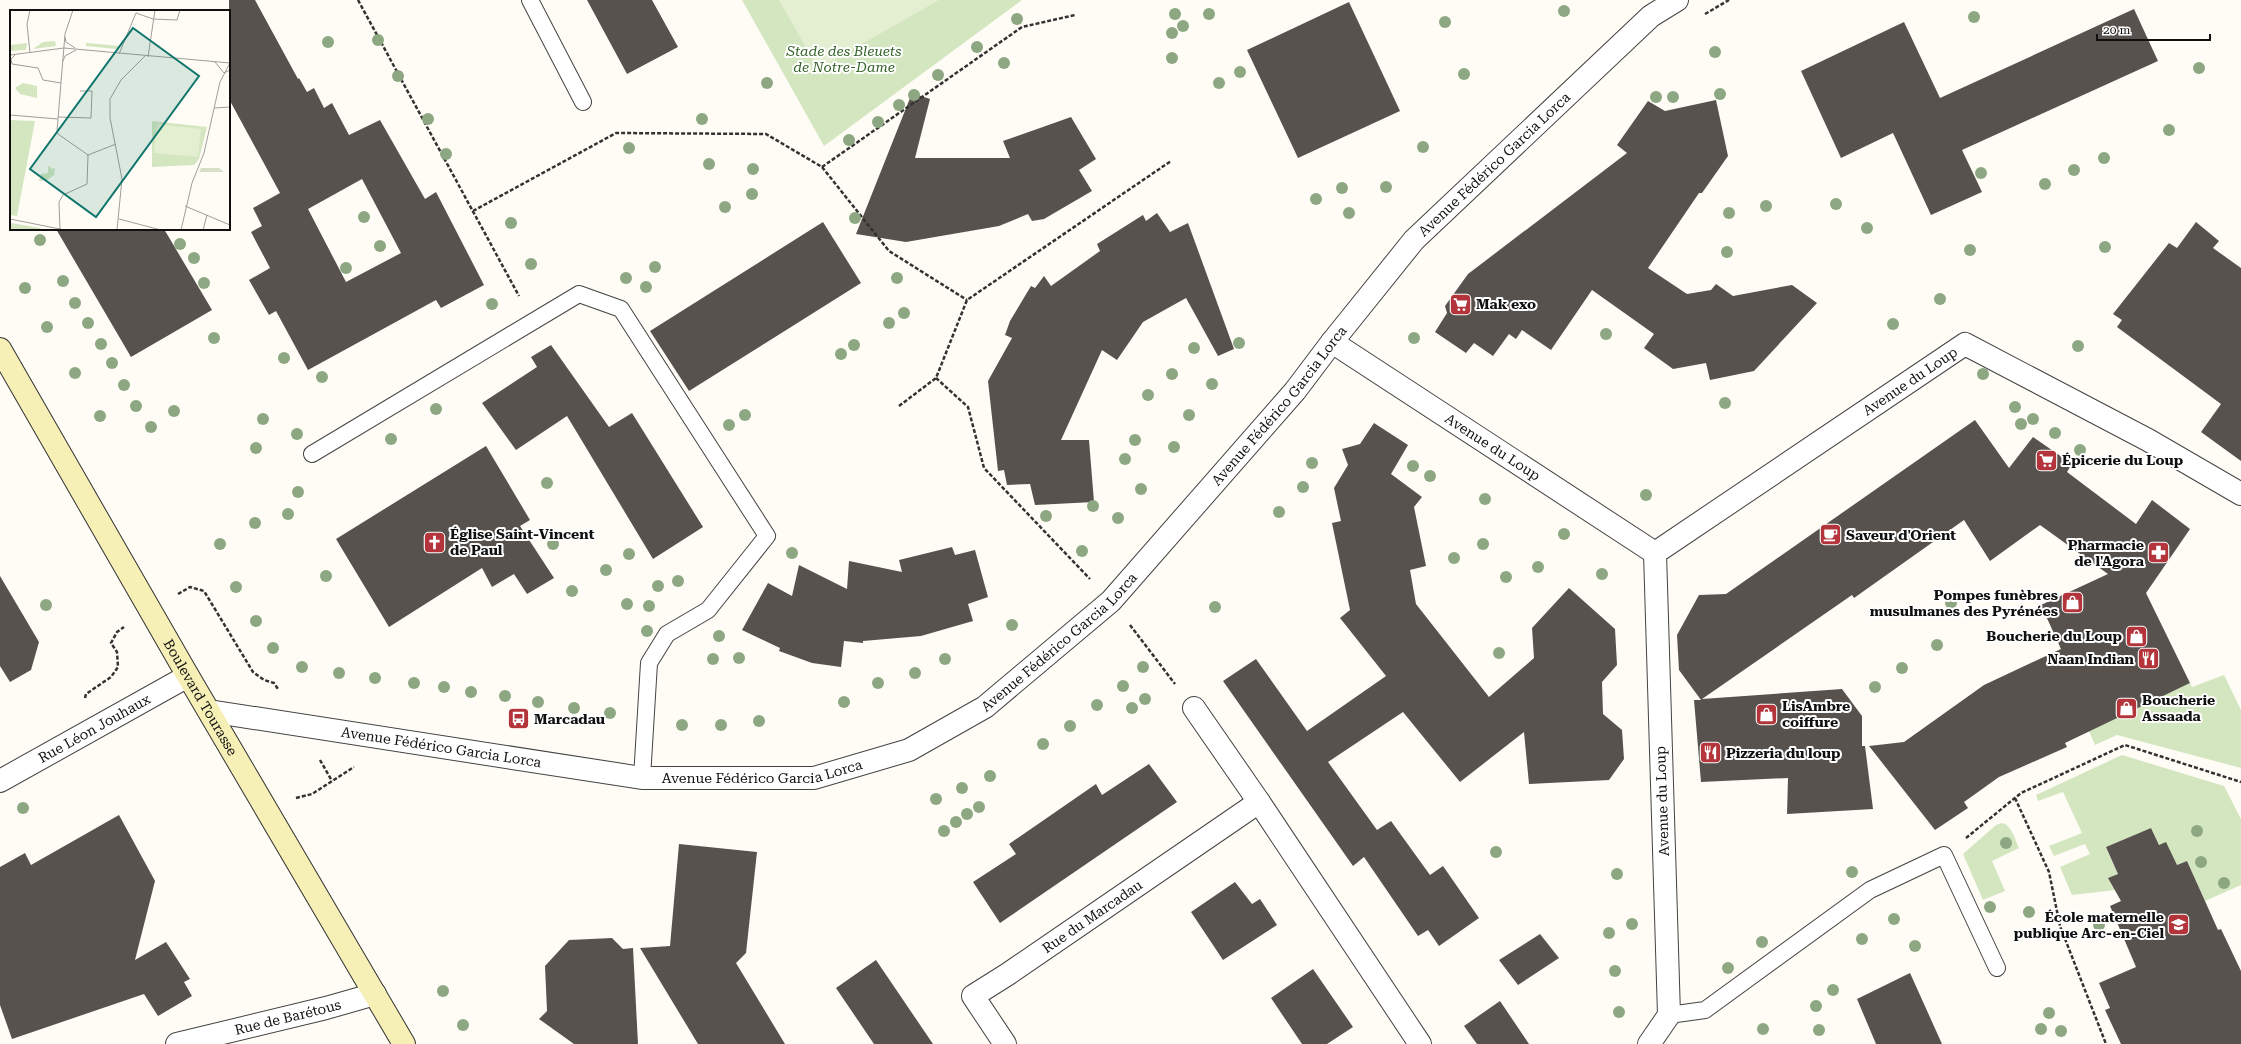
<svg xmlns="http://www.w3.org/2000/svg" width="2241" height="1044" font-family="'Roboto Serif',serif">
  <rect width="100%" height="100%" fill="#fefcf5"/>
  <path fill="#d4e6c0" d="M742,0H1022L824,146Z
    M2224,675L2241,710V768L2117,735L2095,745L2089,731L2190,683L2192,687Z
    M2122,755L2224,786L2241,819V885L2205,901L2187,861L2177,865L2166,843L2159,845L2151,828L2106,847L2118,874L2109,878L2115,890L2072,895L2060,867L2090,854L2085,844L2054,856L2049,846L2082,833L2063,792L2038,801L2036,795Z
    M2002,823C2012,825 2015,840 2019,848L1992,861L2005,891L1983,900L1963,854L1996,825Z"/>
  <path fill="#e4eed1" d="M779,0H939L818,69Z"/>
  <path fill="#58524e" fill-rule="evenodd" d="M229,0H255L298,79L299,78L307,92L314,88L324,108L332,103L349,135L380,120L425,199L436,192L484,285L441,308L436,300L308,370L276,311L269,315L249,280L270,268L251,232L262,226L253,208L280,193L229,99ZM362,179L401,253L346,282L308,209Z
    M587,0H652L678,47L627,74Z
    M1349,2L1400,111L1298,158L1247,50Z
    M2134,9L2158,61L1962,150L1982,192L1931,215L1893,133L1841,158L1801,71L1904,22L1940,98Z
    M912,93L930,99L915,158H1010L1003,141L1071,117L1096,159L1079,170L1092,191L1044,219L1032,221L1028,214L999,226L906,242L856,234Z
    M1716,100L1728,156L1702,193H1699L1648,268L1687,294L1711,290L1716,284L1733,296L1792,285L1817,303L1754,371L1710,380L1706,363L1673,369L1644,348L1654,334L1592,290L1551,350L1522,330L1516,339L1509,334L1493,356L1474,343L1466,353L1435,332L1447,313L1445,306L1468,274L1627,153L1617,145L1648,101L1665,111Z
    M1157,213L1170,232L1188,223L1234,349L1218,356L1186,298L1143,322L1117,360L1102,350L1061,440H1089L1094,502L1035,505L1030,484L1007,485L1004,470L998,471L988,381L1012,338L1005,335L1010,321L1031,286L1035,288L1044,276L1051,286L1100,251L1097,244L1143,215L1146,221Z
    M823,222L861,283L689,391L650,331Z
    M2196,222L2219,241L2213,248L2241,268V461L2201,432L2221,404L2117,327L2122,320L2113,314L2169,243L2177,248Z
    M56,229H164L212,310L131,357Z
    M551,345L609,427L632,413L703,527L653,559L567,416L516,450L482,403L537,367L531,357Z
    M1975,420L2009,468L2033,437L2072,464L2067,472L2136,524L2152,500L2190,529L2146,593L2190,683L2065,743L2067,747L1999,777L1964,802L1968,808L1935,830L1869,746L1904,742L1984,685L2061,649L2041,605L2108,574L2040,525L1990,561L1964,520L1854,598L1852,595L1702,699L1842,689L1862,716V746H1865L1873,809L1787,814L1788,778L1701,782L1694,700H1701L1679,670L1677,635L1699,595L1726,594Z
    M1374,423L1408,445L1391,474L1422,497L1414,507L1426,566L1410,570L1416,604L1489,697L1534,658L1532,628L1569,588L1615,629L1617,665L1602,682L1603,714L1622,730L1624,759L1609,780L1529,784L1524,732L1460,782L1403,712L1328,762L1377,830L1391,821L1430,875L1443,866L1479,918L1439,946L1428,930L1418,936L1364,857L1353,866L1223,681L1256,659L1307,731L1386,676L1340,618L1350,610L1332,523L1341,521L1334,488L1348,465L1342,449L1360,444Z
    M486,446L530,520L520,526L554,578L527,594L514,574L492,587L482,568L389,627L336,539Z
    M952,547L955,555L975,550L988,597L968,604L973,621L921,636L863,641V643L844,641L841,667L812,663L779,651L780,648L742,630L768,583L792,596L799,565L847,589L849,561L902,572L899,560Z
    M0,576L39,642L31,670L10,682L0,666Z
    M1149,764L1177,802L1000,923L973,882L1016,854L1009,844L1096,784L1102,795Z
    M119,815L155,881L135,960L166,942L190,979L184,982L192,996L158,1016L144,994L12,1039L0,1005V867L25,853L31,865Z
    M2151,828L2159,845L2166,842L2177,865L2187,861L2218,930L2221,929L2241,971V1044H2121L2105,1010L2110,1008L2099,983L2136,967L2110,906L2121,901L2108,878L2118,874L2106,847Z
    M679,844L757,852L746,953L736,963L785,1044H698L640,948L670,946Z
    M1235,882L1252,904L1260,899L1277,925L1223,960L1191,912Z
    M1540,934L1559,958L1518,985L1499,960Z
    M612,938L623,949L633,948L638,1044H574L539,1019L547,1011L545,966L569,940Z
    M876,960L933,1044H874L836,988Z
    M1313,969L1353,1027L1327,1044H1302L1271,998Z
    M1910,973L1942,1044H1876L1857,999Z
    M1500,1001L1529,1044H1477L1464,1026Z"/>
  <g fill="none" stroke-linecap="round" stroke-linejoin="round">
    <defs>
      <path id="service" d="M530,0L583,102
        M312,454L579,294L621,309L767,536L708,610L667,634L649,663L642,778
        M1669,1015L1705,1010L1870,890L1944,855L1997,968"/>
      <g id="minor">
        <path id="s1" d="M1332,342L1655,553"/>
        <path d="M1194,708L1259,802"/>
        <path id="s2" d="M209,711L642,778H814L909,750L985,707L1111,601L1295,391L1332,342L1414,240L1651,16L1677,0"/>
        <path id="s3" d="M0,781L188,676"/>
        <path id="s4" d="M177,1044L326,1008L375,994"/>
        <path id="s5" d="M1005,1044L973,996L1008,974L1259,802L1420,1044"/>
      </g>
      <g id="tertiary">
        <path id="s6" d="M1649,1044L1669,1015L1655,553L1965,344L2148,440L2241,494"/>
      </g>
      <g id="secondary">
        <path id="s7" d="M0,349L188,676L404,1044"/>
      </g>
    </defs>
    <use href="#service" stroke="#434343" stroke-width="18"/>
    <use href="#minor" stroke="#434343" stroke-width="24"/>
    <use href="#tertiary" stroke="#434343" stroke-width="24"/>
    <use href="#secondary" stroke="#323232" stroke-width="24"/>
    <path stroke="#323232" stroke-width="2.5" stroke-dasharray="4 2" stroke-linecap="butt" d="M358,0L519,296
      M1705,14L1729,0
      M822,167L1022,27L1075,15
      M473,211L616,133L766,134L822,167L889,251L967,300
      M936,378L968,407L984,468L1090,579
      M899,406L936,378L967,300L1171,161
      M178,594L190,587L204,591L253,672L264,680L274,683L278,689
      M1130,625L1175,684
      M85,698L86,694L111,677L118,667L117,652L111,643L117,632L124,627
      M320,760L332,781
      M296,798L312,794L354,767
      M2015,798L2049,872L2060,926L2106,1044
      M1966,838L2021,793L2125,745L2241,782"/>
    <use href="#service" stroke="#fff" stroke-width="16"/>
    <use href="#minor" stroke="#fff" stroke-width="22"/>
    <use href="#tertiary" stroke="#fff" stroke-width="22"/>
    <use href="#secondary" stroke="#f7f0b6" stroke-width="22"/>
  </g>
  <g fill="#8ea783">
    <circle cx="1564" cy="11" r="6"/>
    <circle cx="1175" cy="14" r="6"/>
    <circle cx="1209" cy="14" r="6"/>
    <circle cx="1974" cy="17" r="6"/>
    <circle cx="1017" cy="19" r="6"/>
    <circle cx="1445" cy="22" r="6"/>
    <circle cx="1183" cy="26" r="6"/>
    <circle cx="1172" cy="33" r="6"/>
    <circle cx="378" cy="40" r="6"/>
    <circle cx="328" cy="42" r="6"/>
    <circle cx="977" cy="47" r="6"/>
    <circle cx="1715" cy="52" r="6"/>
    <circle cx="1172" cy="58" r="6"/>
    <circle cx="1004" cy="63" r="6"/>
    <circle cx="2199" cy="68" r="6"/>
    <circle cx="1240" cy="72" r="6"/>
    <circle cx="1464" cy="74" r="6"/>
    <circle cx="938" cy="75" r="6"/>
    <circle cx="398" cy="76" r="6"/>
    <circle cx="767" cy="83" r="6"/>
    <circle cx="1219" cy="83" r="6"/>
    <circle cx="1720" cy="94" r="6"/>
    <circle cx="914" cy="95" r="6"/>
    <circle cx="1656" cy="97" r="6"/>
    <circle cx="1673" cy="97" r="6"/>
    <circle cx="899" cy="105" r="6"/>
    <circle cx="428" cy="119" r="6"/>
    <circle cx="702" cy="119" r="6"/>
    <circle cx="878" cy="122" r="6"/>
    <circle cx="2169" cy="130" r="6"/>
    <circle cx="849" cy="140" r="6"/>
    <circle cx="1423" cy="147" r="6"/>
    <circle cx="629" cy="148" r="6"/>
    <circle cx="446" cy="154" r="6"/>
    <circle cx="2104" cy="158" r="6"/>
    <circle cx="709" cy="164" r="6"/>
    <circle cx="753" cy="169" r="6"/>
    <circle cx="2074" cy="170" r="6"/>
    <circle cx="1981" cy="173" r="6"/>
    <circle cx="2045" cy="184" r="6"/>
    <circle cx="1386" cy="187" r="6"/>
    <circle cx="1342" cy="188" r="6"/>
    <circle cx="752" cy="194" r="6"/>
    <circle cx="1316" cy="199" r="6"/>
    <circle cx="1836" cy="204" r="6"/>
    <circle cx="1766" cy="206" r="6"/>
    <circle cx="725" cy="207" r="6"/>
    <circle cx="1349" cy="213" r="6"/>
    <circle cx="1729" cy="213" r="6"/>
    <circle cx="364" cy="217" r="6"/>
    <circle cx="855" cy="218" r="6"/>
    <circle cx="511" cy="223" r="6"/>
    <circle cx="1867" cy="228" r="6"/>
    <circle cx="40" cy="240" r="6"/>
    <circle cx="180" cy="244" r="6"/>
    <circle cx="380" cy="246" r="6"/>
    <circle cx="2105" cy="247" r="6"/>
    <circle cx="1970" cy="250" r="6"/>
    <circle cx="1727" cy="252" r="6"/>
    <circle cx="194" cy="258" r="6"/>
    <circle cx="531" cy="264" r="6"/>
    <circle cx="655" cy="267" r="6"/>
    <circle cx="346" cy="268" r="6"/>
    <circle cx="626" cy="278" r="6"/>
    <circle cx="897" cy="278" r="6"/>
    <circle cx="63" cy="281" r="6"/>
    <circle cx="204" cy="283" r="6"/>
    <circle cx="646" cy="287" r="6"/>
    <circle cx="25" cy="288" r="6"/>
    <circle cx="1940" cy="299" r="6"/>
    <circle cx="75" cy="303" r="6"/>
    <circle cx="492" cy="304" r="6"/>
    <circle cx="904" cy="313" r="6"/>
    <circle cx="88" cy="323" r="6"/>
    <circle cx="889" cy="323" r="6"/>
    <circle cx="1893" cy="324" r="6"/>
    <circle cx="47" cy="327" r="6"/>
    <circle cx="1606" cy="334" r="6"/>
    <circle cx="214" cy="338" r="6"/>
    <circle cx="1414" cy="338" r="6"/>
    <circle cx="1239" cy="343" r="6"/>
    <circle cx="101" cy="344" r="6"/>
    <circle cx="854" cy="345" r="6"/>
    <circle cx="2078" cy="346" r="6"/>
    <circle cx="1194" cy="348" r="6"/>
    <circle cx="841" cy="354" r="6"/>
    <circle cx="284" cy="358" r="6"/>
    <circle cx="112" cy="363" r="6"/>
    <circle cx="75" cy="373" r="6"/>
    <circle cx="1172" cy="374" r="6"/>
    <circle cx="1983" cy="374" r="6"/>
    <circle cx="322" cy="377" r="6"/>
    <circle cx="1212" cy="384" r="6"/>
    <circle cx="124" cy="385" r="6"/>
    <circle cx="1148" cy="395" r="6"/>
    <circle cx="1725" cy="403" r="6"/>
    <circle cx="136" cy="406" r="6"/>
    <circle cx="2015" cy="407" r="6"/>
    <circle cx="436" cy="409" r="6"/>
    <circle cx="174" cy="411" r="6"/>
    <circle cx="745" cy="415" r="6"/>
    <circle cx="1189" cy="415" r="6"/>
    <circle cx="100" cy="416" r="6"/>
    <circle cx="263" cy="419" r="6"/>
    <circle cx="2033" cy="419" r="6"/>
    <circle cx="2021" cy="424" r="6"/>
    <circle cx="729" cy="425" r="6"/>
    <circle cx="151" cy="427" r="6"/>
    <circle cx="2055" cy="433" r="6"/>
    <circle cx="297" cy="434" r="6"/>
    <circle cx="391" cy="439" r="6"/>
    <circle cx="1135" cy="440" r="6"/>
    <circle cx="1174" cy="447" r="6"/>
    <circle cx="256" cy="448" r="6"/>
    <circle cx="2080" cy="450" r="6"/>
    <circle cx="1125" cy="459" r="6"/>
    <circle cx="1312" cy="463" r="6"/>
    <circle cx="1413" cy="466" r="6"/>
    <circle cx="1430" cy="476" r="6"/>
    <circle cx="547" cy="483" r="6"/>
    <circle cx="1303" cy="487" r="6"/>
    <circle cx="1141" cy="489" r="6"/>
    <circle cx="298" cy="492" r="6"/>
    <circle cx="1646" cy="495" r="6"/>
    <circle cx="1485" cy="499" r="6"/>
    <circle cx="1093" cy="506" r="6"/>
    <circle cx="1279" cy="512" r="6"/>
    <circle cx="288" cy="514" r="6"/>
    <circle cx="1046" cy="516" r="6"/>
    <circle cx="1118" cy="518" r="6"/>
    <circle cx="255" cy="523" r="6"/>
    <circle cx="1564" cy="534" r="6"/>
    <circle cx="220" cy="544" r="6"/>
    <circle cx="553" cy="544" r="6"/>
    <circle cx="1483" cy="544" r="6"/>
    <circle cx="1082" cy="551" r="6"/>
    <circle cx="792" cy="553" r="6"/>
    <circle cx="629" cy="554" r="6"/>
    <circle cx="1454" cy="558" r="6"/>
    <circle cx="1538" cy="567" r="6"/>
    <circle cx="606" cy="570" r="6"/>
    <circle cx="1602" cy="574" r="6"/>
    <circle cx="326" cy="576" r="6"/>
    <circle cx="1506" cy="577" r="6"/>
    <circle cx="678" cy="581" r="6"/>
    <circle cx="658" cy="586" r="6"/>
    <circle cx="236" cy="587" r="6"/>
    <circle cx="572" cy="591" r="6"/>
    <circle cx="1951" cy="603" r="6"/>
    <circle cx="627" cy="604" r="6"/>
    <circle cx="46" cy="605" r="6"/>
    <circle cx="649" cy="606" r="6"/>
    <circle cx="1215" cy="607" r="6"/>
    <circle cx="256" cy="621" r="6"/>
    <circle cx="1012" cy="625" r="6"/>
    <circle cx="647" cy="631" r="6"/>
    <circle cx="719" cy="636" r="6"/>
    <circle cx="1937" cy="645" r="6"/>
    <circle cx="273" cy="648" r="6"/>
    <circle cx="1499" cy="653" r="6"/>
    <circle cx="739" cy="658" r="6"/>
    <circle cx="713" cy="659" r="6"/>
    <circle cx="945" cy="659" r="6"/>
    <circle cx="302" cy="667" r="6"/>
    <circle cx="1143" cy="667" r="6"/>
    <circle cx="1902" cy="668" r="6"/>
    <circle cx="339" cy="673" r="6"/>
    <circle cx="915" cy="673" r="6"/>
    <circle cx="375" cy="678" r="6"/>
    <circle cx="414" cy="683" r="6"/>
    <circle cx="878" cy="683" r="6"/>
    <circle cx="1123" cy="686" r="6"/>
    <circle cx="444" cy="687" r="6"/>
    <circle cx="1875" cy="687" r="6"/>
    <circle cx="471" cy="692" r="6"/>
    <circle cx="505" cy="696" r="6"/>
    <circle cx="1145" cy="699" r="6"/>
    <circle cx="538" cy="702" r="6"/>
    <circle cx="844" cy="702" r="6"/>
    <circle cx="1097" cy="705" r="6"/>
    <circle cx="574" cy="708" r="6"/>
    <circle cx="1132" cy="708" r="6"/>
    <circle cx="610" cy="713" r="6"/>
    <circle cx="759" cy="721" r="6"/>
    <circle cx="682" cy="725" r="6"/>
    <circle cx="721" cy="725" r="6"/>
    <circle cx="1070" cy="726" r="6"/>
    <circle cx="1043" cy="744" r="6"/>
    <circle cx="990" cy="776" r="6"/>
    <circle cx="962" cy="788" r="6"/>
    <circle cx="936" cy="799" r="6"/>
    <circle cx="979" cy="807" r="6"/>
    <circle cx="23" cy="808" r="6"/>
    <circle cx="967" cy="814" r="6"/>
    <circle cx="956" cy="822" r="6"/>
    <circle cx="944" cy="831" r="6"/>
    <circle cx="2197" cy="831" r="6"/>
    <circle cx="2006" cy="843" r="6"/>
    <circle cx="1496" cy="852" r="6"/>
    <circle cx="2201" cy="862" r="6"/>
    <circle cx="1852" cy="872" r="6"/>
    <circle cx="1617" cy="874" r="6"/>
    <circle cx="2224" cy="883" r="6"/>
    <circle cx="1990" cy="907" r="6"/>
    <circle cx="2029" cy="912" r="6"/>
    <circle cx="1894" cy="919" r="6"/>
    <circle cx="1632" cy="924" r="6"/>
    <circle cx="2099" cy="925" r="6"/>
    <circle cx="1609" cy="933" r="6"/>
    <circle cx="1862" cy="939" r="6"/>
    <circle cx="1762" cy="942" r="6"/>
    <circle cx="1915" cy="946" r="6"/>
    <circle cx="1728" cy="968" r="6"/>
    <circle cx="1615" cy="971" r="6"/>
    <circle cx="1833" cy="990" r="6"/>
    <circle cx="443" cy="991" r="6"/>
    <circle cx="1816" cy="1006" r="6"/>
    <circle cx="1619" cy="1012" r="6"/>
    <circle cx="2049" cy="1013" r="6"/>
    <circle cx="463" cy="1025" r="6"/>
    <circle cx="1763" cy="1029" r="6"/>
    <circle cx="2041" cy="1029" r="6"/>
    <circle cx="1819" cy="1030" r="6"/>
    <circle cx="2061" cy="1031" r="6"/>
  </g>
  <defs>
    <symbol id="supermarket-square" viewBox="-11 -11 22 22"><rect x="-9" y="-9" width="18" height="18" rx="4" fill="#b3353b" stroke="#fff"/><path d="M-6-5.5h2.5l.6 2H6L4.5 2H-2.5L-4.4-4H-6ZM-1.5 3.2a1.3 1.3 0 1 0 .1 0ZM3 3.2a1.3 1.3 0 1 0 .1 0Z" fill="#fff"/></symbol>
    <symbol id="cafe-square" viewBox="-11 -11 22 22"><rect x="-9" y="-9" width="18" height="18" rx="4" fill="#b3353b" stroke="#fff"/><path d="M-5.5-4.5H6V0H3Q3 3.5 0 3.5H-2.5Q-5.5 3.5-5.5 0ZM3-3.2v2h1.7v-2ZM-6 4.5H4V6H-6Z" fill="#fff"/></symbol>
    <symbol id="church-square" viewBox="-11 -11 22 22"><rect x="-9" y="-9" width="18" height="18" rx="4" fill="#b3353b" stroke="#fff"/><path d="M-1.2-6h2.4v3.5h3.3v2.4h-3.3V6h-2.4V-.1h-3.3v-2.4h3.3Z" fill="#fff"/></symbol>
    <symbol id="pharmacy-square" viewBox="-11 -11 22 22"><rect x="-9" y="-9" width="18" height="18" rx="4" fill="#b3353b" stroke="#fff"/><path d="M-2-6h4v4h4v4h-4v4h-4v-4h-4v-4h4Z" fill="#fff"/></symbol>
    <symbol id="shop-square" viewBox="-11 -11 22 22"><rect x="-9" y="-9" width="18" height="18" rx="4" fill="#b3353b" stroke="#fff"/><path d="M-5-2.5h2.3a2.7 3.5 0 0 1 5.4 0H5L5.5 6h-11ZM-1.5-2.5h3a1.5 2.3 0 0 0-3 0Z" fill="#fff"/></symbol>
    <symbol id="restaurant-square" viewBox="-11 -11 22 22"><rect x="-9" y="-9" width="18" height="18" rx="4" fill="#b3353b" stroke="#fff"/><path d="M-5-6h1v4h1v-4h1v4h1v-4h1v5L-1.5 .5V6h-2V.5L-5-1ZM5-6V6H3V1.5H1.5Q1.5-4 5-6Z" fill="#fff"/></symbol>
    <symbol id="bus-square" viewBox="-11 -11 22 22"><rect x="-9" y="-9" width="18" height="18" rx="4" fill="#b3353b" stroke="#fff"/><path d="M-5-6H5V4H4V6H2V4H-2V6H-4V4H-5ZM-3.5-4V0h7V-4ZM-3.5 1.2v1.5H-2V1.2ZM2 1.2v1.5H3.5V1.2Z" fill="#fff"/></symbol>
    <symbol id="school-square" viewBox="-11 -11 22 22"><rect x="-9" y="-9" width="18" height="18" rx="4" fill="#b3353b" stroke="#fff"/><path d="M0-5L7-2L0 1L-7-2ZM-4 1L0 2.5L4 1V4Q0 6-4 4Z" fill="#fff"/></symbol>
  </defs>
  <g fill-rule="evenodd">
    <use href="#supermarket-square" x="1448" y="292" width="25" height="25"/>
    <use href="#supermarket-square" x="2034" y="448" width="25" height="25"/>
    <use href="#cafe-square" x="1818" y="522" width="25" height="25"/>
    <use href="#church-square" x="422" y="530" width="25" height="25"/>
    <use href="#pharmacy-square" x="2146" y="540" width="25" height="25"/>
    <use href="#shop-square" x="2060" y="590" width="25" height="25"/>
    <use href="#shop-square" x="2124" y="624" width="25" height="25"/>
    <use href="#restaurant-square" x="2136" y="646" width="25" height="25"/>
    <use href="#shop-square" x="2114" y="696" width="25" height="25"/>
    <use href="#shop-square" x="1754" y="702" width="25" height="25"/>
    <use href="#bus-square" x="506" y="706" width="25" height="25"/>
    <use href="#restaurant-square" x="1698" y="740" width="25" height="25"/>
    <use href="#school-square" x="2166" y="912" width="25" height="25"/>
  </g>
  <g text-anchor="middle" stroke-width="4" stroke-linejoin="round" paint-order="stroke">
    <g font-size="14" font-style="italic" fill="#336226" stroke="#fff">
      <text x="844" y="56">Stade des Bleuets<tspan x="844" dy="16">de Notre-Dame</tspan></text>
    </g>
    <g font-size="14" fill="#101010" stroke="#fff">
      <text dy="5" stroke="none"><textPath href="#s2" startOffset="1543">Avenue Fédérico Garcia Lorca</textPath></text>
      <text dy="5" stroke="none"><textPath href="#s6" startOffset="805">Avenue du Loup</textPath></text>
      <text dy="5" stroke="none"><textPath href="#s2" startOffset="1219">Avenue Fédérico Garcia Lorca</textPath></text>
      <text dy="5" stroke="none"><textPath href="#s1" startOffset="192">Avenue du Loup</textPath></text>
      <text dy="5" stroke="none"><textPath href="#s2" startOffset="895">Avenue Fédérico Garcia Lorca</textPath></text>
      <text dy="5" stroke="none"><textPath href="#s7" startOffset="402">Boulevard Tourasse</textPath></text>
      <text dy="5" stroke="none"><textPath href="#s3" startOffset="108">Rue Léon Jouhaux</textPath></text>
      <text dy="5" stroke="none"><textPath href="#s2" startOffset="235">Avenue Fédérico Garcia Lorca</textPath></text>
      <text dy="5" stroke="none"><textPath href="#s2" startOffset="559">Avenue Fédérico Garcia Lorca</textPath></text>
      <text transform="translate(1662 801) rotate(-92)" y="5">Avenue du Loup</text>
      <text dy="5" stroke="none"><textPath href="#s5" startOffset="201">Rue du Marcadau</textPath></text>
      <text dy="5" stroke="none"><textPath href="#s4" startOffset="114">Rue de Barétous</textPath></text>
    </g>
    <g font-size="14" font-weight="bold" fill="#101010" stroke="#fff" text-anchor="start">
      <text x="1476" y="309">Mak exo</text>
      <text x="2062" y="465">Épicerie du Loup</text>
      <text x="450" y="539">Église Saint-Vincent<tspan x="450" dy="16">de Paul</tspan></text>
      <text x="1846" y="540">Saveur d'Orient</text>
      <text x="2144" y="550" text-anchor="end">Pharmacie<tspan x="2144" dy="16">de l'Agora</tspan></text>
      <text x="2058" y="600" text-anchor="end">Pompes funèbres<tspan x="2058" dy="16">musulmanes des Pyrénées</tspan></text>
      <text x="2122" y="641" text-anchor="end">Boucherie du Loup</text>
      <text x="2134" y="664" text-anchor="end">Naan Indian</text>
      <text x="2142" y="705">Boucherie<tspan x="2142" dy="16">Assaada</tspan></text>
      <text x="1782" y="711">LisAmbre<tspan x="1782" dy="16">coiffure</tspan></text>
      <text x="534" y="724">Marcadau</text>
      <text x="1726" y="758">Pizzeria du loup</text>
      <text x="2164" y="922" text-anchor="end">École maternelle<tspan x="2164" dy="16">publique Arc-en-Ciel</tspan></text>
    </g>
  </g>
  <g transform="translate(10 10)">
    <rect width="220" height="220" fill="#fefcf5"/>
    <path d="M45,31L46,36L23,39L33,32ZM76,32L77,33L109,36L106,39L76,36ZM17,33L16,40L0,41V35ZM13,73L27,76V88L10,84L5,78ZM0,110L25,111L7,206L0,205ZM142,111L197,117L189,149L184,155L142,157ZM38,155L40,158L41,156V159L45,158L44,165L37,170L29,171L31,164L38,163ZM1,213L30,218L31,219L0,220Z" fill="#d4e6c0"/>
    <path d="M191,158H209L214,162H189Z" fill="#d7dfc6"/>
    <path d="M147,114L191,119L188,147L144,143Z" fill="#e4eed1"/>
    <path fill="none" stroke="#9f9e99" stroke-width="1" d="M55,27L56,32L65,38M20,43L17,14L20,0M109,44L126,3L143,9L167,10L170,0M0,45L54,38L220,53M5,45L1,49L2,54L28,58L33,70L51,73M138,47L145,0M53,51L55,46L66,40M205,52L214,63L220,60M204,98L220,97M0,105L48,109M48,107L81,108L82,81H70M78,145L106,134M175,196L220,215M0,209L55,220M109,209L151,220M50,220L49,192L53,185L77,174L78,145L48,124L47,121L55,24L63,0M107,220L112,169L100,108V89L111,70L135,46M171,220L182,173L194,143L210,72L220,53M193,220L197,205"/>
    <path fill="#0f766e" fill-opacity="0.15" stroke="#0f766e" stroke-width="2" d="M123,18L189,66L86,207L20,159Z"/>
    <rect width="220" height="220" fill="none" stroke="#101010" stroke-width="2"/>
  </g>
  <path d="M2097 34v6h113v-6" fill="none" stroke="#101010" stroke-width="2"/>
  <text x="2103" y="34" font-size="12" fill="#101010" stroke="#ffffff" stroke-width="3" paint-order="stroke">20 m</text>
</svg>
